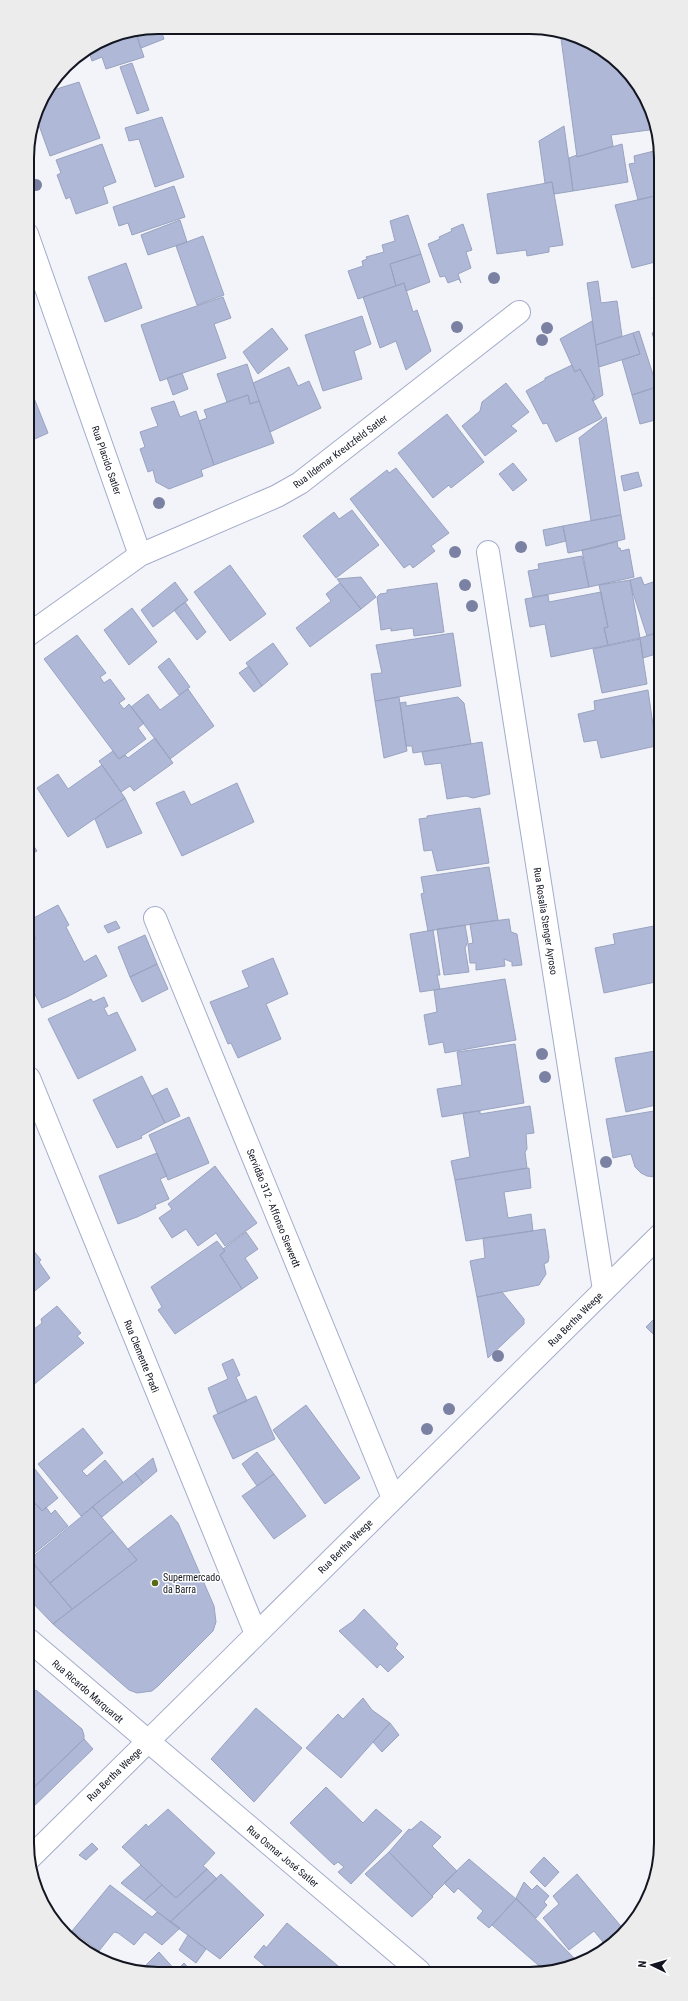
<svg xmlns="http://www.w3.org/2000/svg" width="688" height="2001" font-family="'Roboto Condensed',sans-serif">
  <rect width="100%" height="100%" fill="#f2f4fa"/>
  <path fill="#afb9d7" stroke="#99a3c0" d="M160,27L164,39L141,48L135,31Z
    M135,31L144,57L106,69L102,57L92,61L90,55L100,50L97,44L108,37Z
    M560,31L595,44L623,66L647,100L657,129L611,135L613,146L577,157Z
    M132,63L149,110L137,114L120,67Z
    M79,82L100,138L50,156L36,117L40,100L47,92Z
    M162,117L184,177L155,187L139,139L129,141L125,128Z
    M564,126L573,191L554,194L552,182L545,183L539,141Z
    M102,144L116,182L103,187L108,203L76,214L70,197L66,199L57,175L61,173L56,160Z
    M622,144L628,182L573,191L569,158L577,155V157Z
    M658,150L659,195L638,200L629,164L635,163L634,156Z
    M552,182L563,245L549,247V252L527,256L526,250L497,254L487,194Z
    M174,186L185,217L132,235L128,223L119,226L113,207Z
    M659,195V261L632,268L615,205Z
    M408,215L421,254L390,264L396,286L358,299L348,271L363,266L362,261L367,259L366,257L384,252L382,245L395,241L390,221Z
    M180,220L187,242L148,255L141,235Z
    M463,224L472,250L466,252L471,268L458,274L461,283L459,279L448,283L445,276L440,277L428,244L440,239L439,237L452,231L451,229Z
    M203,236L224,295L197,305L176,246Z
    M421,254L430,282L406,291L404,283L396,286L390,264Z
    M126,263L142,308L105,322L88,277Z
    M598,281L601,303L617,301L622,336L596,345L587,283Z
    M404,283L413,312L417,310L431,351L406,370L396,341L380,348L363,297Z
    M659,296V314L653,298Z
    M223,297L231,318L214,324L226,358L160,381L141,325Z
    M362,316L371,344L354,351L362,379L323,391L305,335Z
    M592,321L603,395L593,401L592,399L595,397L580,369L575,372L560,339Z
    M272,328L288,349L258,374L243,352Z
    M639,331L657,387L632,395L622,360L640,354L633,333Z
    M659,331V354L652,333Z
    M633,333L640,354L599,367L596,345Z
    M247,364L259,401L250,404L248,395L227,402L217,374Z
    M572,365L575,372L580,369L595,397L592,399L602,418L556,442L547,423L543,424L526,391L545,380V378Z
    M289,367L298,386L309,381L321,408L270,432L253,383Z
    M182,373L188,389L173,395L167,378Z
    M28,383L48,433L28,442Z
    M506,383L529,412L511,426L517,431L485,456L462,426L480,411L482,402Z
    M659,386V419L640,424L632,395Z
    M248,395L250,404L259,401L274,443L214,465L199,421L207,418L204,410Z
    M174,401L180,417L196,411L214,465L201,470L203,476L169,489L156,482L153,470L148,472L140,449L145,447L140,432L158,426L151,408Z
    M447,414L484,462L451,488L449,485L433,498L398,453Z
    M606,417L621,515L591,521L579,438Z
    M513,463L527,480L513,491L499,474Z
    M396,468L449,533L431,546L435,551L413,568L410,564L404,568L350,499L387,470L389,473Z
    M638,472L642,486L624,491L621,476Z
    M352,510L379,545L336,578L303,536L334,512L339,519Z
    M621,515L625,539L594,548L568,553L563,526Z
    M563,526L566,541L546,546L543,530Z
    M617,541L618,548H620L621,551L629,549L634,577L589,587L582,550Z
    M582,556L589,587L533,597L528,571L539,569L538,564Z
    M230,565L266,614L230,641L194,592Z
    M361,577L376,597L361,609L337,579Z
    M641,577L644,585L659,580V632L647,636L633,593L630,580Z
    M630,580L640,638L608,645L604,628L608,627L599,585Z
    M175,582L188,600L153,627L141,610Z
    M340,583L361,609L310,647L296,628L331,601L326,594Z
    M437,583L444,632L414,636L413,628L391,631V628L381,630L377,597L380,594L387,593V590Z
    M601,592L608,627L604,628L608,645L551,657L545,624L530,627L525,599L548,595L549,602Z
    M185,602L206,632L197,640L174,610Z
    M132,608L157,642L129,665L104,630Z
    M659,632V653L643,658L640,638Z
    M453,633L461,686L375,701L371,674L382,673L376,645Z
    M77,635L106,673L100,677L104,683L110,679L125,699L119,703L124,709L129,704L144,723L138,728L146,739L119,759L44,659Z
    M640,639L647,684L602,693L593,649Z
    M273,643L288,664L262,686L246,663Z
    M169,658L190,687L179,695L158,667Z
    M249,666L262,686L254,692L239,673Z
    M188,689L214,726L170,759L131,707L148,694L160,710Z
    M648,690L656,746L601,758L597,740L584,742L578,714L595,710L594,701Z
    M399,697L407,751L384,758L375,701Z
    M458,697L464,703L471,744L413,753L412,746H406L400,703L406,702V706Z
    M155,738L173,763L134,791L130,786L121,792L99,761L113,751L119,759L125,755L128,758Z
    M482,742L490,794L473,798L466,796L447,799L441,763L425,765L422,752Z
    M102,765L125,798L68,837L37,788L58,774L68,789Z
    M237,783L254,822L182,856L156,803L184,791L191,805Z
    M125,798L142,833L107,848L95,819Z
    M480,808L489,863L437,871L432,850L424,851L419,819L427,818V816Z
    M31,842L37,851L28,856V844Z
    M489,867L498,920L428,931L421,894L424,893L421,877Z
    M58,905L69,925L66,927L84,962L96,955L107,976L67,997L42,1008L28,981V942L36,939L28,921Z
    M509,919L511,932L517,934L522,965L512,966V962L504,959L505,966L476,970V963H470L468,944L473,943L470,924Z
    M116,921L120,928L108,933L104,926Z
    M465,925L468,942L465,948L469,972L444,975L437,929Z
    M659,925L660,981L604,993L595,948L615,944L613,934Z
    M433,930L440,975H437L440,989L420,992L410,934Z
    M145,935L157,964L130,977L118,947Z
    M273,958L288,994L266,1004L281,1039L238,1058L231,1043L228,1044L210,1002L249,987L242,971Z
    M157,964L168,989L142,1002L130,977Z
    M505,979L516,1040L445,1053L443,1042L429,1045L424,1015L437,1012L434,990Z
    M104,997L108,1006L104,1008L108,1016L117,1012L136,1050L78,1079L48,1019L91,999L93,1002Z
    M515,1044L524,1103L442,1117L437,1089L462,1085L457,1052Z
    M660,1045V1104L626,1112L615,1058L655,1051L654,1046Z
    M142,1076L165,1123L141,1136L142,1138L117,1148L93,1100Z
    M167,1088L180,1116L165,1123L152,1096Z
    M530,1106L534,1133L526,1134L527,1149L525,1152L527,1168L455,1180L451,1161L470,1157L463,1113L480,1111V1114Z
    M660,1110V1175L655,1177L647,1176L641,1173L635,1167L631,1154L613,1158L606,1119Z
    M189,1117L209,1163L168,1180L149,1135Z
    M157,1153L167,1176L160,1179L169,1199L155,1205L156,1208L137,1217L118,1224L99,1176Z
    M215,1166L257,1223L225,1246L216,1233L198,1246L186,1229L172,1238L159,1218L172,1209L168,1204Z
    M529,1168L531,1188L504,1192L508,1218L531,1214L533,1231L466,1241L455,1180Z
    M545,1229L549,1257L548,1262L544,1264L546,1274L539,1285L477,1297L470,1261L485,1258L483,1238Z
    M246,1232L258,1249L245,1258L258,1278L242,1289L220,1255L225,1251L223,1249Z
    M217,1241L225,1251L220,1255L242,1289L175,1334L158,1310L162,1307L151,1287Z
    M29,1245L41,1260L39,1262L50,1278L29,1296Z
    M502,1292L524,1319V1324L488,1358L477,1297Z
    M57,1306L81,1333L77,1336L84,1343L32,1386L29,1381V1333L42,1323L41,1319Z
    M660,1313V1341L646,1327Z
    M233,1359L240,1375L236,1377L247,1401L218,1414L208,1388L228,1379L222,1364Z
    M256,1396L275,1439L233,1459L213,1416Z
    M306,1405L360,1478L325,1504L273,1430Z
    M83,1428L103,1453L82,1471L87,1476L105,1460L123,1482L81,1516L38,1464Z
    M257,1452L274,1474L257,1486L242,1464Z
    M153,1458L157,1471L143,1483L135,1473Z
    M34,1468L58,1498L42,1511L29,1496V1471Z
    M135,1473L143,1483L102,1517L92,1507Z
    M274,1474L306,1516L274,1539L242,1496Z
    M29,1503L32,1507L36,1504L42,1511L46,1507L51,1514L55,1510L68,1526L31,1556L29,1554Z
    M93,1507L113,1531L50,1583L30,1559Z
    M171,1515L178,1523L214,1606L216,1622L213,1631L158,1686L152,1691L137,1693L129,1690L53,1624L137,1560L128,1549Z
    M113,1531L137,1560L72,1609L50,1583Z
    M29,1559L72,1609L53,1624L29,1599Z
    M364,1609L398,1644L395,1648L404,1657L388,1672L380,1664L377,1668L339,1631L353,1621Z
    M36,1690L82,1729L84,1735V1739L29,1792V1697Z
    M363,1698L372,1710L390,1723L341,1778L306,1748L338,1714L343,1719Z
    M256,1708L302,1748L254,1802L211,1759Z
    M390,1723L399,1735L382,1752L373,1742Z
    M84,1739L93,1749L29,1811V1792Z
    M326,1787L363,1823L376,1809L402,1831L351,1884L338,1872L344,1867L338,1862L334,1865L290,1823Z
    M168,1809L215,1853L203,1866L207,1869L176,1898L122,1847L146,1824L148,1827Z
    M421,1821L441,1837L432,1846L457,1871L432,1896L389,1852L409,1829L411,1830Z
    M92,1843L98,1849L86,1860L79,1855Z
    M389,1852L433,1897L412,1917L365,1874Z
    M544,1857L559,1872L545,1887L530,1872Z
    M469,1859L516,1899L489,1928L477,1918L483,1911L458,1888L454,1893L444,1883Z
    M141,1865L162,1885L144,1901L121,1883Z
    M207,1869L217,1879L170,1922L144,1901L162,1885L176,1898Z
    M221,1874L264,1915L220,1959L170,1922Z
    M577,1874L625,1931L607,1947L594,1931L569,1950L543,1918L559,1904L553,1896Z
    M524,1882L532,1890L537,1885L549,1896L544,1902L547,1905L536,1918L516,1898Z
    M110,1885L152,1917L157,1912L180,1928L162,1945L145,1932L134,1945L118,1933L114,1932L99,1951L72,1931Z
    M516,1899L579,1963L556,1971H545L492,1925Z
    M52,1919L115,1966L100,1960L66,1936Z
    M287,1923L344,1971H271L254,1957L264,1945L266,1948Z
    M188,1935L206,1949L196,1963L179,1950Z
    M159,1952L176,1971L184,1963L192,1972H139Z"/>
  <g fill="none" stroke-linecap="round" stroke-linejoin="round">
    <defs>
      <path id="minor" d="M27,234L140,555L28,635
        M488,552L604,1290
        M140,555L277,496L300,483L519,312
        M155,918L393,1498
        M29,1078L256,1634
        M29,1640L419,1971"/>
      <path id="secondary" d="M30,1858L660,1235"/>
    </defs>
    <use href="#minor" stroke="#a3acca" stroke-width="24"/>
    <use href="#secondary" stroke="#a3acca" stroke-width="24"/>
    <use href="#minor" stroke="#fff" stroke-width="22"/>
    <use href="#secondary" stroke="#fff" stroke-width="22"/>
  </g>
  <g fill="#7b81a2">
    <circle cx="36" cy="185" r="6"/>
    <circle cx="494" cy="278" r="6"/>
    <circle cx="457" cy="327" r="6"/>
    <circle cx="547" cy="328" r="6"/>
    <circle cx="542" cy="340" r="6"/>
    <circle cx="159" cy="503" r="6"/>
    <circle cx="521" cy="547" r="6"/>
    <circle cx="455" cy="552" r="6"/>
    <circle cx="465" cy="585" r="6"/>
    <circle cx="472" cy="606" r="6"/>
    <circle cx="542" cy="1054" r="6"/>
    <circle cx="545" cy="1077" r="6"/>
    <circle cx="606" cy="1162" r="6"/>
    <circle cx="498" cy="1356" r="6"/>
    <circle cx="449" cy="1409" r="6"/>
    <circle cx="427" cy="1429" r="6"/>
  </g>
  <circle fill="#586a16" stroke="#fff" stroke-width="1.5" cx="155" cy="1583" r="4"/>
  <g text-anchor="middle" stroke-width="3" stroke-linejoin="round" paint-order="stroke">
    <g font-size="10" fill="#131621" stroke="#fff">
      <text transform="translate(340 451) rotate(-37)" y="4">Rua Ildemar Kreutzfeld Satler</text>
      <text transform="translate(107 460) rotate(71)" y="4">Rua Placido Satler</text>
      <text transform="translate(546 921) rotate(81)" y="4">Rua Rosalia Stenger Ayroso</text>
      <text transform="translate(274 1208) rotate(68)" y="4">Servidão 312 - Affonso Siewerdt</text>
      <text transform="translate(575 1319) rotate(-45)" y="4">Rua Bertha Weege</text>
      <text transform="translate(142 1356) rotate(68)" y="4">Rua Clemente Pradi</text>
      <text transform="translate(345 1546) rotate(-45)" y="4">Rua Bertha Weege</text>
      <text transform="translate(88 1691) rotate(41)" y="4">Rua Ricardo Marquardt</text>
      <text transform="translate(114 1774) rotate(-44)" y="4">Rua Bertha Weege</text>
      <text transform="translate(283 1856) rotate(40)" y="4">Rua Osmar José Satler</text>
    </g>
    <g font-size="10" fill="#131621" stroke="#fff" text-anchor="start">
      <text x="163" y="1581">Supermercado<tspan x="163" dy="12">da Barra</tspan></text>
    </g>
  </g>
  <path d="M0 0H688V2001H0ZM158 34H530A124 124 0 0 1 654 158V1843A124 124 0 0 1 530 1967H158A124 124 0 0 1 34 1843V158A124 124 0 0 1 158 34Z" fill="#ececed" fill-rule="evenodd"/>
  <path fill="none" stroke="#131621" stroke-width="2" d="M158 34H530A124 124 0 0 1 654 158V1843A124 124 0 0 1 530 1967H158A124 124 0 0 1 34 1843V158A124 124 0 0 1 158 34Z"/>
  <g transform="translate(652 1965) rotate(275)" stroke="#ffffff" stroke-width="3" paint-order="stroke">
  <path d="M0-3L7 15L0 10L-7 15Z" fill="#131621"/>
  <text y="-6" font-size="11" font-weight="bold" text-anchor="middle" fill="#131621">N</text>
  </g>
</svg>
